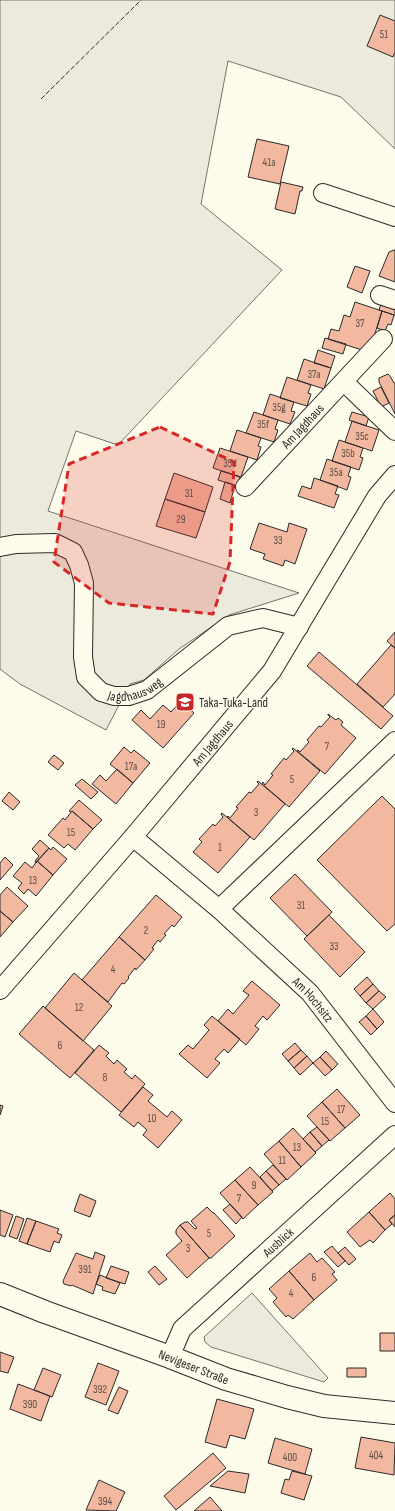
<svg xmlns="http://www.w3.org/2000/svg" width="395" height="1511" font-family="'Sofia Sans Condensed',sans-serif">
  <rect width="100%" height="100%" fill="#fdfbea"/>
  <path fill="#ecebdb" stroke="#74746e" d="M0,0H395V149L341,97L228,61L201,204L282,270L118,445L76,431L48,511L299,593L229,615L179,649L144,680L130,684L106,730L20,684L0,669Z
    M252,1293L328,1378L324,1382L211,1347L205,1342L204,1337Z"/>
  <path fill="#f2b8a0" stroke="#2b2b2b" d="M380,15L395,21V52L393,57L367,46Z
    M257,139L289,146L280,184L248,177Z
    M281,182L303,187L302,191H300L295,214L275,209Z
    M394,250H395V282L379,276L389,252Z
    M355,266L370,271L362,293L347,287Z
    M382,301L395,305V316L394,315L379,310Z
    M355,302L382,311L372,343L365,351L328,339L331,329L339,331L344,315L350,317Z
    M382,311L394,315L391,325L388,324L385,331L377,328Z
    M325,338L346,344L343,354L322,348Z
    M318,350L335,356L331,368L314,363Z
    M304,359L331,368L324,389L297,380Z
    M388,374L390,376L394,383H395V414L379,382V378Z
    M287,377L311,385L308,393L311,394L307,406L280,398Z
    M381,387L389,403L381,407L373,391Z
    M270,394L294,402L291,411L295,412L290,424L263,415Z
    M254,412L278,420L275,429L278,430L274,442L246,433Z
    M352,412L369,417L366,426L349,420Z
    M352,421L379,430L372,451L345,442Z
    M237,430L261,438L258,446L261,447L257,460L230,451Z
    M339,440L363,448L360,457L363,458L359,470L332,461Z
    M220,448L248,457L241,477L213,468Z
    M327,459L351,467L348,476L351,477L347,490L320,480Z
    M221,471L240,477L237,486L218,480Z
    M174,473L213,487L205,512L165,499Z
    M314,478L338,486L335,494L339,495L334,508L298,496L302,486L311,489Z
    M225,482L235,485L230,503L220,499Z
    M165,499L205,512L196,538L156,526Z
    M259,523L287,532L289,523L307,529L295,564L285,560L283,566L263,559L265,554L250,549Z
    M395,632V648L387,641Z
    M391,645L395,648V694L383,707L357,684Z
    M319,652L393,716L381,729L307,666Z
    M181,701L194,713L163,748L132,720L141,710L150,719L163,705L171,712Z
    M328,714L336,720L338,718L343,722L341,725L356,738L325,774L297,751L298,750L300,752L309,742L307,740L319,726L321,727L330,717L328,715Z
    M124,747L131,753L134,750L150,763L133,783L110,764Z
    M293,748L320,771L289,807L262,784L263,782L265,785L273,775L271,774L284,758L286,760L294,751L292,749Z
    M54,755L64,763L58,770L48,762Z
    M117,769L133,783L116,804L92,784L100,775L106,781Z
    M82,779L98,792L91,799L75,785Z
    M258,781L285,804L254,840L227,817L228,816L230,818L238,808L236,807L249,792L251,793L259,784L257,782Z
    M9,792L20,802L13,810L2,801Z
    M382,796L395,809V924L387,931L317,860Z
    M79,800L102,820L93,829L72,811L71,812L69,811Z
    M72,811L93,829L75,850L68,844L64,848L48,835L63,818L65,820Z
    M222,813L250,837L218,873L193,852L202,842L199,839L213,824L215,826L223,817L221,814Z
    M40,840L49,848L36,863L35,861L39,856L32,849Z
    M53,847L67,859L53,875L37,861L49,848L51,850Z
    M5,857L13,865L0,880V863Z
    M37,861L53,875L36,896L28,889L24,894L18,888L22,883L13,876L25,862L32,868Z
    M295,874L332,912L307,936L270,898Z
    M7,887L28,906L13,922L0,911V895Z
    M156,895L182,917L174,927L172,925L164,934L166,935L160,942L158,940L152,948L154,949L145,960L119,937Z
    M0,911L13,922L0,937Z
    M329,915L365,952L340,977L304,939Z
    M119,937L145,960L136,970L135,968L128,977L129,978L124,984L122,983L108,1002L82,980Z
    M74,973L112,1006L83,1041L45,1008Z
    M367,977L373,984L360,996L354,989Z
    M252,981L280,1005L267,1020L263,1016L255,1026L259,1029L246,1045L218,1021L228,1009L233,1014L249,995L243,991Z
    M373,984L379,991L366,1003L360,996Z
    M379,991L386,997L373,1009L366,1003Z
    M43,1006L94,1050L70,1078L19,1034Z
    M373,1009L384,1022L377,1029L366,1016Z
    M212,1016L240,1039L228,1053L224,1049L215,1059L220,1063L207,1078L179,1054L188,1045L193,1049L209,1030L204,1025Z
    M366,1016L377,1029L371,1035L359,1022Z
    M295,1043L301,1050L288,1061L282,1054Z
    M99,1045L109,1053L106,1056L114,1064L117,1060L127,1069L124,1072L132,1079L135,1075L145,1084L121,1112L75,1073Z
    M301,1050L307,1056L294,1068L288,1061Z
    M326,1051L338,1064L332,1070L320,1057Z
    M307,1056L313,1063L300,1075L294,1068Z
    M320,1057L332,1070L325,1076L313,1063Z
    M143,1087L153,1095L148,1101L167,1117L172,1111L182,1120L158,1148L143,1135L147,1130L138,1122L134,1127L119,1115Z
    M337,1089L360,1115L345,1128L322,1102Z
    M322,1102L345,1128L330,1141L307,1116Z
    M0,1105L3,1106L0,1115Z
    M317,1127L329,1140L322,1146L310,1132Z
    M293,1128L316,1153L301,1167L279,1141Z
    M310,1132L322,1146L315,1152L303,1139Z
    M279,1141L301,1167L287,1180L264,1154Z
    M273,1165L286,1179L279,1185L266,1171Z
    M250,1167L273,1192L258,1205L235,1180Z
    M266,1171L279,1185L272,1191L260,1177Z
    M235,1180L258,1205L243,1219L220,1193Z
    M390,1193L395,1199V1215L389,1220L392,1224L385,1230L369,1212Z
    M80,1194L96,1201L90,1217L74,1211Z
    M230,1204L242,1217L236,1224L223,1210Z
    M207,1207L213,1213H214L235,1236L211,1258H209L180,1225L185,1222H188L195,1229L197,1228L191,1221Z
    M0,1210L13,1215L5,1237L0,1235Z
    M369,1212L385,1230L373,1243L370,1240L360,1247L347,1232Z
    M395,1215V1227L389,1220Z
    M16,1216L24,1219L17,1239L9,1236Z
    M27,1218L36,1221L27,1244L19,1241Z
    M36,1221L59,1229L57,1233L62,1235L59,1243L54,1241L50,1252L27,1244Z
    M180,1225L209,1258L187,1278L166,1255L182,1241L176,1234V1230Z
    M332,1246L345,1261L338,1267L324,1252Z
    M345,1247L356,1259L349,1265L338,1253Z
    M95,1252L105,1256L93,1294L72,1285L71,1286L64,1284L63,1281L76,1253L93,1259Z
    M310,1253L317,1262L322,1258L335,1272L332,1274L337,1280L314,1300L289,1271Z
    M111,1266L129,1272L125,1284L106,1278Z
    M155,1266L167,1279L159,1285L148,1272Z
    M289,1271L314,1300L293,1319L288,1315L286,1317L273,1302L277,1298L269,1289Z
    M100,1275L120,1283L115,1294L102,1290L103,1287L96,1284Z
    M380,1333H395V1351H380Z
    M0,1352L14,1357L8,1373L0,1371Z
    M98,1363L119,1371L106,1405L85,1397Z
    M43,1368L61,1375L52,1397L34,1390Z
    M347,1368H366V1377H347Z
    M18,1384L50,1396L41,1421L10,1409Z
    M119,1387L128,1391L118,1414L108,1410Z
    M217,1399L254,1409L245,1439L230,1435L226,1448L205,1442Z
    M361,1437L395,1443L394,1475L355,1468Z
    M275,1438L312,1449L305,1474L268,1463Z
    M213,1453L226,1468L176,1510L164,1496Z
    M228,1471L249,1474L245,1493L210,1486Z
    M292,1471L312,1476L304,1500L281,1493L285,1479L289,1480Z
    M99,1480L125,1492L116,1511L86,1510Z
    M210,1497L222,1511H194Z"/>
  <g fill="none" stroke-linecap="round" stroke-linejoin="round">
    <defs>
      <g id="street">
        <path d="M323,193L395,217"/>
        <path d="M380,295L395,300"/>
        <path d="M344,382L395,431"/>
        <path id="s1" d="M245,487L383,339"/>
        <path id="s2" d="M0,547L16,544L55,543L73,552L79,565L84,583L83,657L86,677L101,692L114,696H129L147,690L228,626L263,618L299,627"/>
        <path id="s3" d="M133,837L219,909L310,993L395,1103"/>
        <path d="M219,909L395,741"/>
        <path id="s4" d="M0,990L133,837L272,671L377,496L395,475"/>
        <path id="s5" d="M170,1357L182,1329L395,1135"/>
      </g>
      <g id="secondary">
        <path id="s6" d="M0,1294L45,1312L170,1357L226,1379L287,1397L324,1406L395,1413"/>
      </g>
    </defs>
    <use href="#street" stroke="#2b2b2b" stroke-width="20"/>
    <use href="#secondary" stroke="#2b2b2b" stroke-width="24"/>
    <use href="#street" stroke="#fdfbea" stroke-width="18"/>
    <use href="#secondary" stroke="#fdfbea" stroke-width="22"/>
    <path stroke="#2b2b2b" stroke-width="1" stroke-dasharray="5 2" stroke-linecap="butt" d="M41,99L141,0"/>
  </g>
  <path fill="#d62828" fill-opacity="0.2" stroke="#d62828" stroke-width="3" stroke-dasharray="8 5" stroke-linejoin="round" d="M160,427L234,462L230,562L213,614L109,603L54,562L69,464Z"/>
  <defs>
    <symbol id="school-square" viewBox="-11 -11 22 22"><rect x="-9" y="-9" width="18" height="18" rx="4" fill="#c62828" stroke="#fdfbea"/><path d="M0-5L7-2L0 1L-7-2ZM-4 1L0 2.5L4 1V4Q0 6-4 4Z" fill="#fff"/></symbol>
  </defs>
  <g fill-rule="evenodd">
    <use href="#school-square" x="174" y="691" width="22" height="22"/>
  </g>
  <g text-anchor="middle" stroke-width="3" stroke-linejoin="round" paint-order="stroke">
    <g font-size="11" fill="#5d4e48">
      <text x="384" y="38">51</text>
      <text x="269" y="166">41a</text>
      <text x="360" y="327">37</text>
      <text x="314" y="378">37a</text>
      <text x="279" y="411">35g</text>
      <text x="263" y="428">35f</text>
      <text x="362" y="440">35c</text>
      <text x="348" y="457">35b</text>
      <text x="230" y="467">35d</text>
      <text x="336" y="476">35a</text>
      <text x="189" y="497">31</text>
      <text x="181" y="523">29</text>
      <text x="278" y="544">33</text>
      <text x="161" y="728">19</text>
      <text x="327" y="750">7</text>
      <text x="131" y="770">17a</text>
      <text x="292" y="783">5</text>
      <text x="256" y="816">3</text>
      <text x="71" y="836">15</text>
      <text x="220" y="851">1</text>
      <text x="33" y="884">13</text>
      <text x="301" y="909">31</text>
      <text x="146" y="934">2</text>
      <text x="334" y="950">33</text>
      <text x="113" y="973">4</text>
      <text x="79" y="1011">12</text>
      <text x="60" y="1049">6</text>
      <text x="105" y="1081">8</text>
      <text x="341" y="1113">17</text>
      <text x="152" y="1122">10</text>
      <text x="325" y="1125">15</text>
      <text x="297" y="1151">13</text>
      <text x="282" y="1164">11</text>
      <text x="254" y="1189">9</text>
      <text x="239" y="1202">7</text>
      <text x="209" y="1237">5</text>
      <text x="188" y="1252">3</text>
      <text x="85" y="1273">391</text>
      <text x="314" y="1281">6</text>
      <text x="291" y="1297">4</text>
      <text x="100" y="1393">392</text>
      <text x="30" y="1408">390</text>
      <text x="376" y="1459">404</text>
      <text x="290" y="1461">400</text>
      <text x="105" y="1505">394</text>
    </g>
    <g font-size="13" fill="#2b2b2b" stroke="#fdfbea">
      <text dy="5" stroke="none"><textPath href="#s1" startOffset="84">Am Jagdhaus</textPath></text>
      <text dy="5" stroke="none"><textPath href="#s2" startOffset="260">Jagdhausweg</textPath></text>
      <text dy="5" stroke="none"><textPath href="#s4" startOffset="326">Am Jagdhaus</textPath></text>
      <text dy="5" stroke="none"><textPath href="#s3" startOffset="243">Am Hochsitz</textPath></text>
      <text dy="5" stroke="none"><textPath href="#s5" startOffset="160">Ausblick</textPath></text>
      <text dy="5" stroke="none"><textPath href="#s6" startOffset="207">Nevigeser Straße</textPath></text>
    </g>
    <g font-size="13" fill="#2b2b2b" stroke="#fdfbea" text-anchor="start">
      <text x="199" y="707">Taka-Tuka-Land</text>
    </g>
  </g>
</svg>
